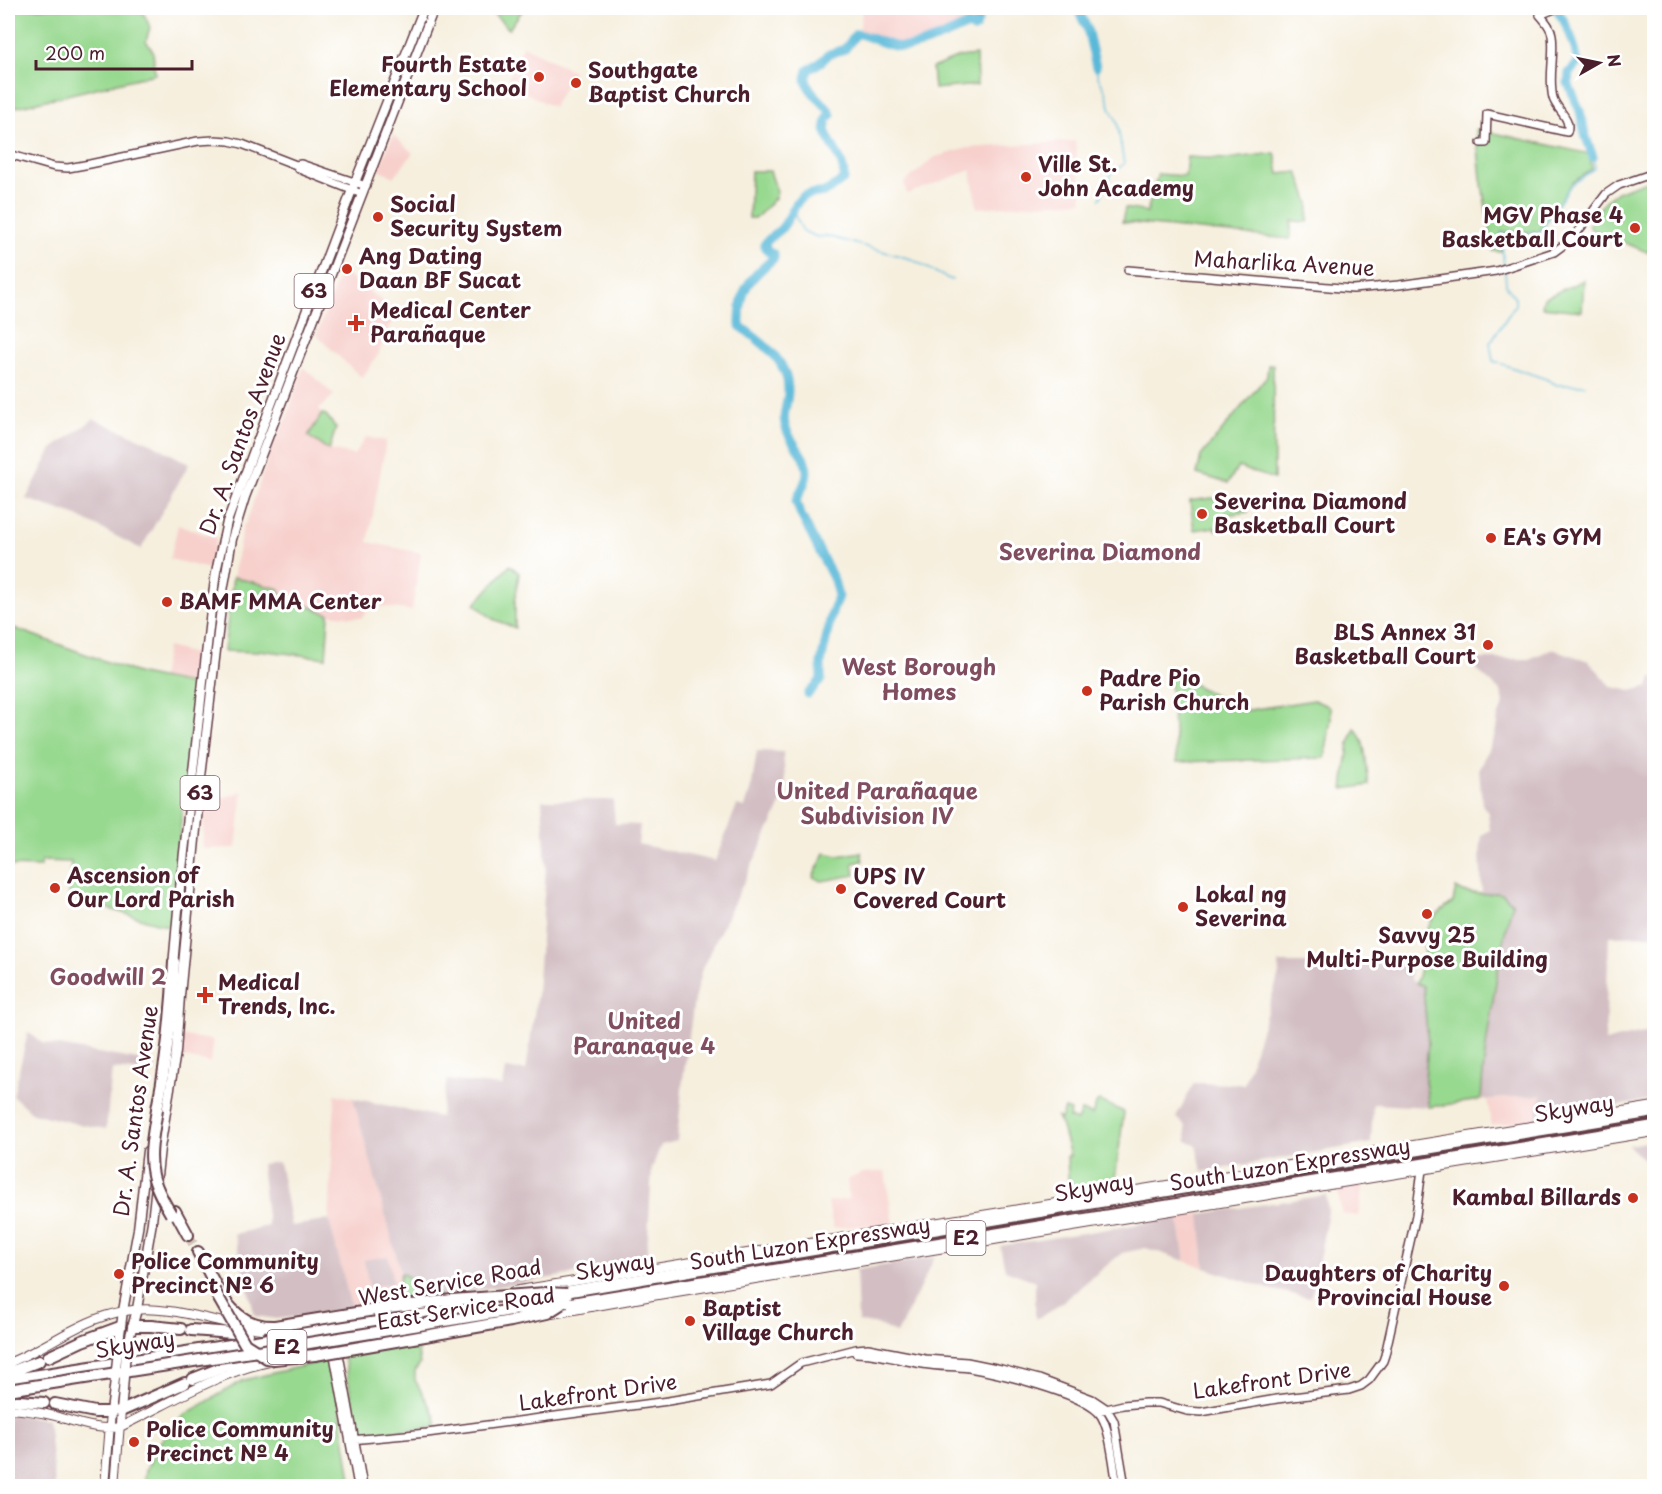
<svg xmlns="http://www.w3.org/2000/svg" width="1662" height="1494" font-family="'Playpen Sans',sans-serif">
  <rect width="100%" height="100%" fill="#fff"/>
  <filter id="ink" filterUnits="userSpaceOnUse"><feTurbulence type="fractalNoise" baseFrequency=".0167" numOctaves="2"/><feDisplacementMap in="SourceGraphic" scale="12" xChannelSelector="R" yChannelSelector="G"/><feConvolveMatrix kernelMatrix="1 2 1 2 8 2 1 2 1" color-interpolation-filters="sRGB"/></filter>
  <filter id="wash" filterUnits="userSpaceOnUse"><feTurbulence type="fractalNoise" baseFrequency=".008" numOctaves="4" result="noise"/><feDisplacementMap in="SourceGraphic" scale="24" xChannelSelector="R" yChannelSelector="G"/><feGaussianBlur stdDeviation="1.35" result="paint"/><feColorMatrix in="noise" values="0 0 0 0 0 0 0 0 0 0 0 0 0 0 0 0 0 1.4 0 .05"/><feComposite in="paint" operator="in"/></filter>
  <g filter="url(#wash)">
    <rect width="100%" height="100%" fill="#f6efde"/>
    <path fill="#f7d0cc" d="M863,8H979L974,20L956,29L928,39L900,44L881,39L859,31Z
      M523,46L573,71L553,107L506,83Z
      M393,135L413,153L394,177L379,169Z
      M1075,141L1083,201L977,208L971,170L907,194L904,183L935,157L968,148Z
      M341,271L396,311L378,355L362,378L316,335Z
      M303,367L334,395L319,409L322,414L309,436L329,450L354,455L366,437L386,441L368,542L421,553L412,611L373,605L361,618L329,614L281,595L280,589L233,577L243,525L246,523L271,449L286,420Z
      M178,525L217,538L209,569L170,559Z
      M167,647L203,656L195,685L161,679Z
      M243,791L236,848L202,849L205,806L213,798L220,799Z
      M182,1036L213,1040L210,1063L181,1057Z
      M335,1094L353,1098L401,1273L394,1303L352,1310L329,1220Z
      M1542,1095L1535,1119L1492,1126L1487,1100Z
      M885,1171L893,1224L833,1228L828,1202L849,1199L847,1180L862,1173Z
      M1364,1183L1358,1216L1342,1214L1337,1187Z
      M1200,1214L1205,1268L1185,1261L1178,1218Z"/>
    <path fill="#d2bec3" d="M94,419L153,444L189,464L141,549L75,515L26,499L52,449Z
      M1552,649L1589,661L1612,687L1631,691L1649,686L1652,676L1654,677V935L1609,936L1605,1041L1654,1031V1100L1535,1119L1541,1095L1481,1100L1483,1064L1493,1002L1507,919L1513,904L1496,893L1482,894L1480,853L1482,835L1490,830L1488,813L1482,804L1479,769L1495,735L1498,717L1504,703L1501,692L1475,668L1477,659H1529Z
      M757,751L783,752L786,794L702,969L694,1000L683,1079L677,1141L661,1145L652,1168L647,1252V1262L441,1296L401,1273L353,1098L440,1117L447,1080L502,1086L505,1069L526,1070L537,994L546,868L542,800H613L615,824L640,825L638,844L715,861L737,805L745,807L752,784Z
      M1278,963H1410L1411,980L1423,986L1428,1043L1425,1080L1429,1107L1373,1104L1371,1143L1202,1172L1197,1146L1187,1141L1185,1126L1176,1117L1194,1083L1244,1084L1279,974Z
      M28,1032L42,1043L155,1063L154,1073L112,1069L106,1129L74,1123L32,1113L13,1096Z
      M1654,1141V1175L1649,1174V1165L1628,1145Z
      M279,1162L291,1226L329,1220L352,1310L277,1319L255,1316L234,1234L268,1226L261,1164Z
      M1326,1195L1328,1212L1314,1285L1310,1298L1269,1289L1205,1268L1200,1214Z
      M1178,1218L1185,1261L1146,1248L1122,1253L1051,1311L1035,1319V1281L1005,1270L1000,1246Z
      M388,1256L393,1283L369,1287L364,1260Z
      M935,1257L897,1334L879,1325L858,1322L856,1270Z
      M8,1414L48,1419L55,1486H8Z"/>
    <path fill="#98d990" stroke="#717c5e" stroke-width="1.5" d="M8,8H141L150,27L146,41L153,51L155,74L8,109Z
      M488,8H524L509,29Z
      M976,55L977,85L934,89L932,68L959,57Z
      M1476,129L1590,154L1592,169L1572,183L1539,232H1502L1500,236L1501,252L1493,251L1481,178Z
      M1275,153L1279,174L1298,172L1309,203L1308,222L1292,221L1290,239L1122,222L1125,208L1147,212L1158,174L1185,176L1187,157L1226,159Z
      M751,171H770L777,192L775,198L759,215L755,218H749Z
      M1654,178V255L1591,229L1589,225L1604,202L1617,192Z
      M1584,280L1582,311L1542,307L1544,298Z
      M1268,365H1273L1274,479L1238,467L1228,483L1197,474L1201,456L1267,376Z
      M322,414L326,415L336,428L329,450L308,436Z
      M1212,498L1248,510V512L1223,515L1225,528L1215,530V527L1194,530L1190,501Z
      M510,565L519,573L515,601V628L493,619L475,604Z
      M233,577L280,589L281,595L329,614L326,658L258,650L257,652L224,651Z
      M11,627L140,674L195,685L170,927L69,897L71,862L42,861L40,867L8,866V630Z
      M1169,671L1243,711L1314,700L1330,707L1331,718L1325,758L1177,762Z
      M1355,728C1367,742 1366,767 1369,785L1343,789L1349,743Z
      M861,852L863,861L853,863L855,875L822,881L813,877L825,853L838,856Z
      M1456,888L1463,892L1482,894L1496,893L1503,894L1513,904C1504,927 1502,952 1497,976C1490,1018 1483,1059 1481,1100L1429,1107L1425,1080L1428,1043L1423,986L1416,983L1424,954V935L1434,917L1453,902Z
      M1100,1101L1124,1112L1114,1186L1069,1194L1067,1156H1070L1062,1127L1057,1117L1061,1119L1065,1109L1071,1111L1069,1118L1077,1121L1081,1111L1092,1115L1097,1102Z
      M401,1273L441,1296L394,1303Z
      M416,1341L420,1364L415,1371V1380L435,1416L437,1426L372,1434L358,1433L343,1352Z
      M332,1359L352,1486H144L146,1470L161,1441L184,1415L244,1380Z"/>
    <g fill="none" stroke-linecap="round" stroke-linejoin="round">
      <path stroke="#5ab9d9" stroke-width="1.5" d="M1096,67L1098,77L1106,92L1111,110L1117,121L1124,164L1112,173L1100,199
        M793,212L803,231L817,237L827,236L911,259C926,266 936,274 952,280
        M1504,266L1501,234H1539L1570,186L1595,168L1593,157
        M1505,271L1506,285L1515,298V305L1490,343L1493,361L1546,379L1557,385H1585"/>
      <path stroke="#5ab9d9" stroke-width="9" d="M1077,8L1087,28L1096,67
        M1556,8C1567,24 1575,43 1578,63L1569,73L1568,83L1580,111L1585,134L1593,157
        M808,694L821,680V663L831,616L838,596L834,580L801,515L796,501C799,494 804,486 806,479C812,459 791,445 786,428C781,416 788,404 788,391C789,360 762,343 740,326C739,290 747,281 774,258V254L770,253L764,245C769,237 775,235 781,229C789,220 794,204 802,197C807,193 817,194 824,192C832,189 838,183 844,179C845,161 831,146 825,130L827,119L831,115C827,103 807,92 806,79C806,76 808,73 808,70L821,62L829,54L845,49L856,34H859C874,38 888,47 904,47C919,48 951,33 966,26L969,25L974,29L976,27L982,8"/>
    </g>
  </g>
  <g filter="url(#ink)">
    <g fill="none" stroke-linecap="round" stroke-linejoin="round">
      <path stroke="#d4c5ba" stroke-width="10" stroke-dasharray="10 5" stroke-linecap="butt" d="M188,1235L198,1252"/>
      <defs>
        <path id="tertiary" d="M1481,143H1486L1487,114L1567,132C1572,118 1557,111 1553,98C1548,78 1555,56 1552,35C1551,27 1545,21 1540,15L1557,8
          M8,154L54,167L68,168L90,164L198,141L214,140L229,141L242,144L296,165L299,169L362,194
          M296,165L301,164L366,186
          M1128,270L1353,289L1399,285L1496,271L1554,252L1573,238L1606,194L1619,185L1654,173
          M338,1349L363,1486
          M333,1350L358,1486
          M856,1353C879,1353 901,1361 923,1364C939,1367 954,1366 969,1368C998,1373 1078,1392 1098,1412C1110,1423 1114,1469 1117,1486
          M1098,1411L1123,1405L1145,1403H1159L1187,1411L1201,1412L1277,1399L1349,1390L1361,1386L1369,1380L1383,1361L1385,1355L1416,1215L1422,1170
          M351,1440L427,1433L668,1401L771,1384L801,1363L856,1349L868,1348L925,1359L967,1362L1001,1369L1039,1379L1092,1399L1107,1409L1114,1421L1125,1486"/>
        <path id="secondary" d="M513,1291L1654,1106
          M546,1315L658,1295L1654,1132
          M8,1363C47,1348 82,1318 125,1311C169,1303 217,1324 261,1329
          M8,1409C23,1410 40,1412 55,1416C77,1422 97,1431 120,1427C170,1403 220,1371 274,1361
          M105,1486L111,1412
          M115,1486L121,1411"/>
        <path id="primary" d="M173,966L180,888L211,610L216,572L227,522L352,190L424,8
          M118,1350L123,1311L138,1229L147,1151
          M126,1351L137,1309L152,1222L160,1148L176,1052L180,996L201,777L223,591L232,539L245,497L434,8
          M114,1388L111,1412L121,1411L123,1390"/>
        <path id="motorway" d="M157,1109C167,1060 172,1011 174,962
          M175,1211L188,1235
          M198,1252C217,1285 229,1328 275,1326L381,1309L452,1300
          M559,1293L1088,1204L1654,1112
          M518,1303L556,1296
          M559,1305L1654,1126
          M133,1326H151L181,1329
          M191,1330L247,1334
          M48,1357L82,1341L120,1327
          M8,1373L39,1361
          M193,1379L226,1366L269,1354
          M8,1380L523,1299
          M8,1400L44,1403
          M55,1404L95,1412H111
          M121,1411L185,1383"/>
      </defs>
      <use href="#tertiary" stroke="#643e46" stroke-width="10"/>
      <use href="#secondary" stroke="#643e46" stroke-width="10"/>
      <use href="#primary" stroke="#643e46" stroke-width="11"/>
      <use href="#motorway" stroke="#643e46" stroke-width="14"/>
      <use href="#tertiary" stroke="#fff" stroke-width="7"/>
      <use href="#secondary" stroke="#fff" stroke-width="8"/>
      <use href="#primary" stroke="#fff" stroke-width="8"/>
      <use href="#motorway" stroke="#fff" stroke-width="10"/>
      <defs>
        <path id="primary-bridge" d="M114,1388L118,1350
          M123,1390L126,1351"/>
        <path id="motorway-bridge" d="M157,1109C154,1131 148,1153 153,1175C156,1189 164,1202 171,1214
          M214,1290L245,1344L267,1358L274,1359L315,1355L511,1321L547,1313L561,1304
          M452,1300L546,1293L567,1294
          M8,1390L309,1343L567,1301"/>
      </defs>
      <use href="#primary-bridge" stroke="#643e46" stroke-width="11" stroke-linecap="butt"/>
      <use href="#motorway-bridge" stroke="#643e46" stroke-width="14" stroke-linecap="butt"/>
      <use href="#primary-bridge" stroke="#fff" stroke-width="8"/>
      <use href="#motorway-bridge" stroke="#fff" stroke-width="10"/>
    </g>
  </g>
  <g fill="#c8321e" stroke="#fff" stroke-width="2">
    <circle cx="539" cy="77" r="6"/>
    <circle cx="576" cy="83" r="6"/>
    <circle cx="1026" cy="177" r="6"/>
    <circle cx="378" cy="217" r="6"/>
    <circle cx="1635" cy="228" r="6"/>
    <circle cx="347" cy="269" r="6"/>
    <path d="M353 314h6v6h6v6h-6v6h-6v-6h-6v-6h6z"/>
    <circle cx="1202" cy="514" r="6"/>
    <circle cx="1491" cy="538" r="6"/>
    <circle cx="167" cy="602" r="6"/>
    <circle cx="1488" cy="645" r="6"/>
    <circle cx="1087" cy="691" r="6"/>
    <circle cx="55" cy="888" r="6"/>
    <circle cx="841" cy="889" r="6"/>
    <circle cx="1183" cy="907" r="6"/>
    <circle cx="1427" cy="914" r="6"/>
    <path d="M202 986h6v6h6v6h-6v6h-6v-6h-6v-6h6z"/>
    <circle cx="1633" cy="1198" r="6"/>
    <circle cx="119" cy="1274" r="6"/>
    <circle cx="1504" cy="1286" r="6"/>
    <circle cx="690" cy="1321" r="6"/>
    <circle cx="134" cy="1442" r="6"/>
  </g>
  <g text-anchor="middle" stroke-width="6" stroke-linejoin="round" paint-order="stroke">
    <g fill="#fff" stroke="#80626b" stroke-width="1.5">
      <rect x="294.5" y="274" width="39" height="34" rx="4.5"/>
      <rect x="180.5" y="776" width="39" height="34" rx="4.5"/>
      <rect x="946.5" y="1221" width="39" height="34" rx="4.5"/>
      <rect x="267.5" y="1330" width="39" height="34" rx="4.5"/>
    </g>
    <g font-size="20" font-weight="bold" fill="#4a1f2b">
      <text x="314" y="298">63</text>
      <text x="200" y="800">63</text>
      <text x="966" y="1245">E2</text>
      <text x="287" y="1354">E2</text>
    </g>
    <g font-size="21" font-weight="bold" fill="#4a1f2b" stroke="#fff" text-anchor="start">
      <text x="527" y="72" text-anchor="end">Fourth Estate<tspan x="527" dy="24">Elementary School</tspan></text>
      <text x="588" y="78">Southgate<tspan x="588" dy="24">Baptist Church</tspan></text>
      <text x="1038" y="172">Ville St.<tspan x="1038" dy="24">John Academy</tspan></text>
      <text x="390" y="212">Social<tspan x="390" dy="24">Security System</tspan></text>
      <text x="1623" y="223" text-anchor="end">MGV Phase 4<tspan x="1623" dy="24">Basketball Court</tspan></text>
      <text x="359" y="264">Ang Dating<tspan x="359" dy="24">Daan BF Sucat</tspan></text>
      <text x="370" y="318">Medical Center<tspan x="370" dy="24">Parañaque</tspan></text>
      <text x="1214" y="509">Severina Diamond<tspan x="1214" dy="24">Basketball Court</tspan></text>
      <text x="1503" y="545">EA's GYM</text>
      <text x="179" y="609">BAMF MMA Center</text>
      <text x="1476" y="640" text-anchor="end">BLS Annex 31<tspan x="1476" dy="24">Basketball Court</tspan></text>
      <text x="1099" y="686">Padre Pio<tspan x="1099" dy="24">Parish Church</tspan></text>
      <text x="67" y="883">Ascension of<tspan x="67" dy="24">Our Lord Parish</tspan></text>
      <text x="853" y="884">UPS IV<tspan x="853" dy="24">Covered Court</tspan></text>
      <text x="1195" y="902">Lokal ng<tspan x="1195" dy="24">Severina</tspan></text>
      <text x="1427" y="943" text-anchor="middle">Savvy 25<tspan x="1427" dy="24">Multi-Purpose Building</tspan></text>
      <text x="218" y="990">Medical<tspan x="218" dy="24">Trends, Inc.</tspan></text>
      <text x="1621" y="1205" text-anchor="end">Kambal Billards</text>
      <text x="131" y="1269">Police Community<tspan x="131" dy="24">Precinct № 6</tspan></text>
      <text x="1492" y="1281" text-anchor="end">Daughters of Charity<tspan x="1492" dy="24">Provincial House</tspan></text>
      <text x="702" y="1316">Baptist<tspan x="702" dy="24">Village Church</tspan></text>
      <text x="146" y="1437">Police Community<tspan x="146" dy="24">Precinct № 4</tspan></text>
    </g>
    <g font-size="21" fill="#4a1f2b" stroke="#fff">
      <text transform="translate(1284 264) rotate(3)" y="7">Maharlika Avenue</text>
      <text transform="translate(243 434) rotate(-70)" y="7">Dr. A. Santos Avenue</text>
      <text transform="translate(1574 1109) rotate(-9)" y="7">Skyway</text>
      <text transform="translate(136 1111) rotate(-82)" y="7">Dr. A. Santos Avenue</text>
      <text transform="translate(1290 1165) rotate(-9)" y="7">South Luzon Expressway</text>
      <text transform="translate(1094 1188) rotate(-10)" y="7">Skyway</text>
      <text transform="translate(810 1244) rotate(-9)" y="7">South Luzon Expressway</text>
      <text transform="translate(615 1267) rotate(-9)" y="7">Skyway</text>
      <text transform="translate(450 1283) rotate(-10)" y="7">West Service Road</text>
      <text transform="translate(466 1309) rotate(-9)" y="7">East Service Road</text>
      <text transform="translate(135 1345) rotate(-9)" y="7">Skyway</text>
      <text transform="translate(1272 1381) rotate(-8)" y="7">Lakefront Drive</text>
      <text transform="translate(598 1393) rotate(-8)" y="7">Lakefront Drive</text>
    </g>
    <g font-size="22" font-weight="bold" fill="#814e60" stroke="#fff">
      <text x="1100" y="560">Severina Diamond</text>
      <text x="919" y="675">West Borough<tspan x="919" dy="25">Homes</tspan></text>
      <text x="877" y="799">United Parañaque<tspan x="877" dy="25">Subdivision IV</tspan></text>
      <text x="108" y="985">Goodwill 2</text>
      <text x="644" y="1029">United<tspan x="644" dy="25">Paranaque 4</tspan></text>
    </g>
  </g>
  <rect width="1662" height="1494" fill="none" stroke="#fff" stroke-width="30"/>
  <g transform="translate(1599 63) rotate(81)" stroke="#ffffff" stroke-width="4.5" paint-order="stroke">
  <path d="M0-4.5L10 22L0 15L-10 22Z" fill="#4a1f2b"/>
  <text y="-9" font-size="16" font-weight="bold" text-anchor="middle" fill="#4a1f2b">N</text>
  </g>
  <path d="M36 60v9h156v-9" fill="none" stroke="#4a1f2b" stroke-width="3"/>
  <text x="45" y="60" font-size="18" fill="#4a1f2b" stroke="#ffffff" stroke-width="4.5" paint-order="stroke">200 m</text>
</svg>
